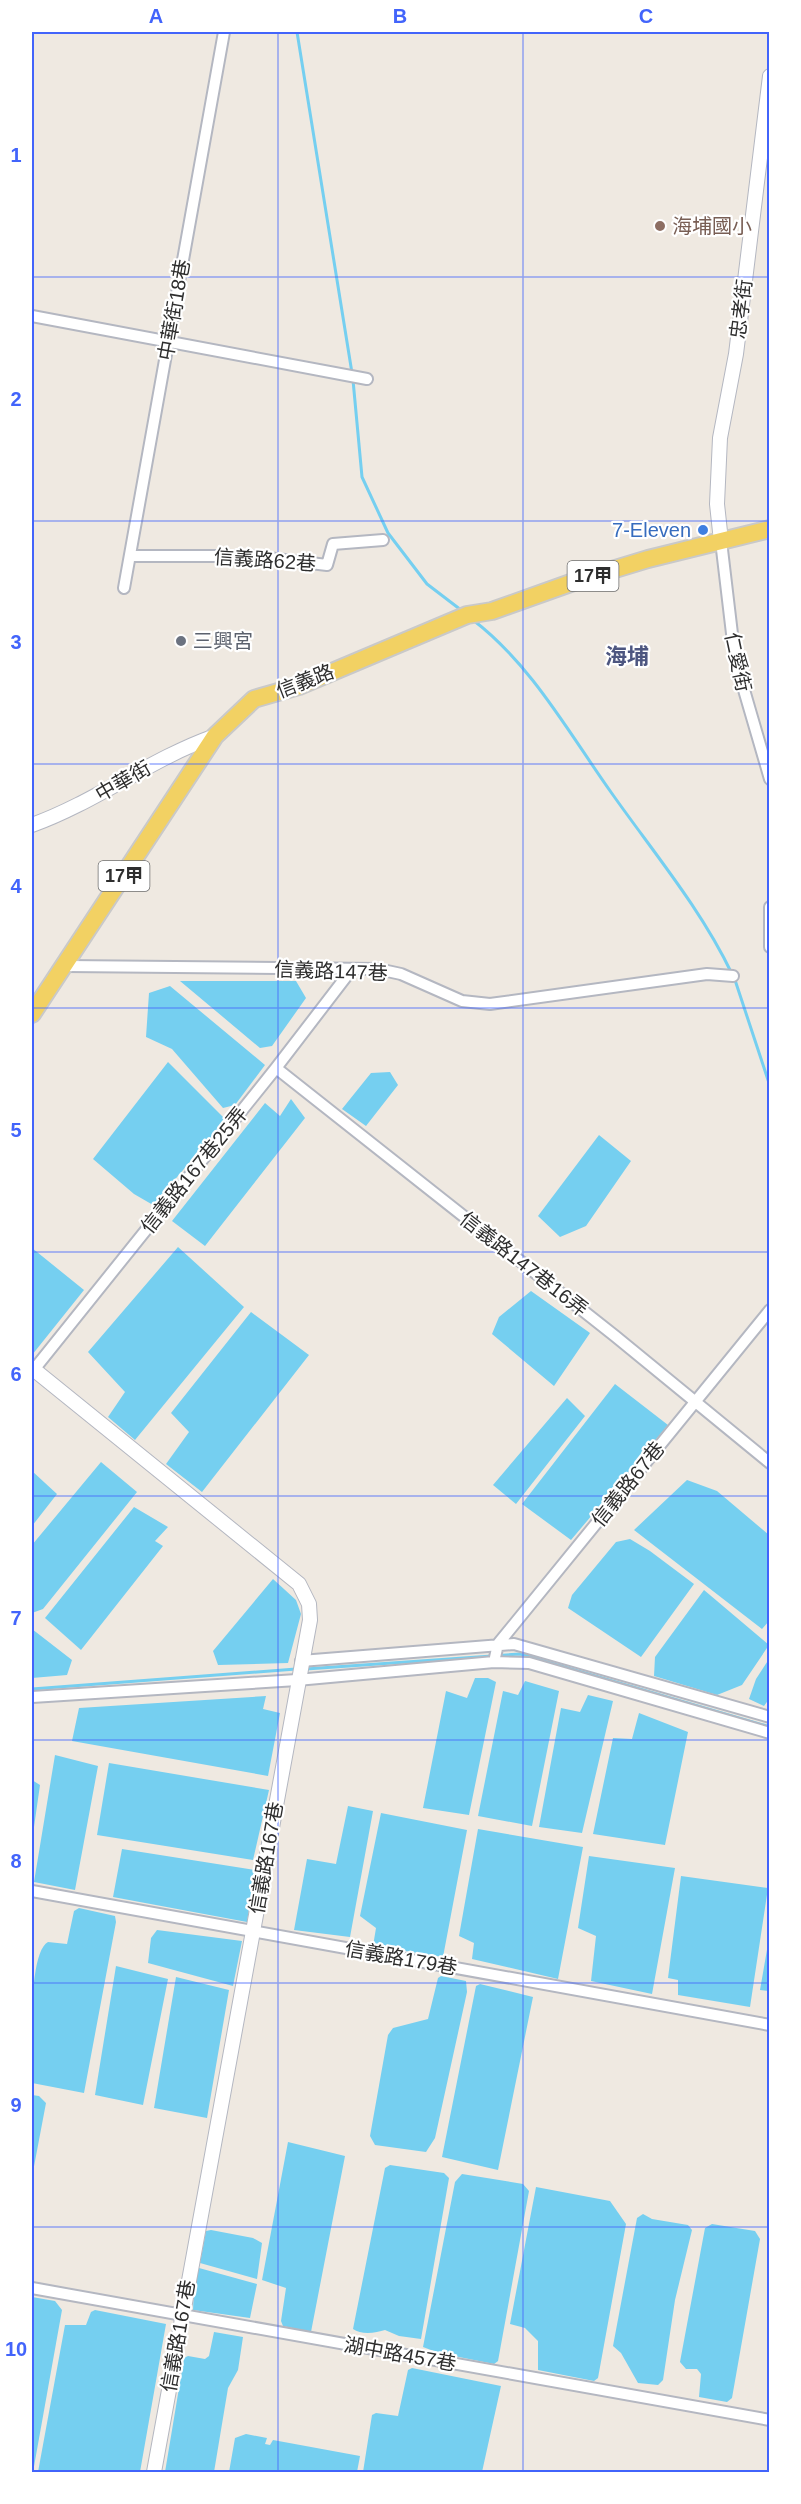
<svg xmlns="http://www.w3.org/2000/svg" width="801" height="2504" font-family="Arial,'Noto Sans TC',sans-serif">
  <rect width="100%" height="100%" fill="#efe9e1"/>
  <path fill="#75cff0" d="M180,981H296L306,998L272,1046L260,1048Z
    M170,986L265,1065L235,1105L223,1108L172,1049L146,1037L149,993Z
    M168,1062L226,1120L153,1205L134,1194L93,1159Z
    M390,1072L398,1085L366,1126L342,1109L371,1073Z
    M291,1099L305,1118L205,1246L172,1221L265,1103L280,1116Z
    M599,1135L631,1161L586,1226L560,1237L538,1216Z
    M178,1247L244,1307L135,1440L108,1417L125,1392L88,1352Z
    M32,1248L84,1290L32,1355Z
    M531,1291L590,1333L554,1386L492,1334L499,1317Z
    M251,1312L309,1355L202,1492L166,1464L189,1432L171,1413Z
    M615,1384L668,1425L571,1540L522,1504Z
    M567,1398L585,1416L516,1504L493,1485Z
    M101,1462L137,1492L43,1609L32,1613V1545Z
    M32,1471L57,1494L32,1526Z
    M687,1480L717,1491L769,1535V1621L762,1629L634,1530Z
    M134,1507L168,1527L155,1541L163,1546L81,1650L45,1618Z
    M630,1539L650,1551L694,1584L641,1657L568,1608L572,1595L616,1542Z
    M273,1579L296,1600L301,1614L288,1663L218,1665L213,1651Z
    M704,1590L769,1645L742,1685L717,1695L654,1676L655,1657Z
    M32,1629L72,1660L67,1675L32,1678Z
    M769,1659V1699L764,1706L749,1699L756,1679Z
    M475,1678H488L496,1682L469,1815L423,1808L446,1691L467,1698Z
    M525,1681L559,1691L532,1826L478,1816L503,1691L518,1695Z
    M588,1695L613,1701L582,1833L539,1827L561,1708L580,1712Z
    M266,1696L263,1709L280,1713L268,1776L72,1741L79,1708Z
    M639,1713L688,1732L665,1845L593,1834L613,1738L632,1739Z
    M55,1755L98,1766L75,1890L34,1882Z
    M109,1763L269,1790L253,1860L97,1835Z
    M32,1780L40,1785L32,1841Z
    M348,1806L373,1811L350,1937L294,1930L307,1859L336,1864Z
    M381,1813L467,1830L443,1957L373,1946L376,1928L360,1916Z
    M478,1829L583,1847L558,1979L472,1959L474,1943L459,1936Z
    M122,1849L255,1870L247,1922L113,1897Z
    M589,1856L675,1868L652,1994L591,1981L596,1936L578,1928Z
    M681,1876L768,1888L750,2007L678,1995V1980L668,1978Z
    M79,1908L115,1916L116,1922L84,2093L32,2083C32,2059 27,1953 48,1942L67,1944L74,1911Z
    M157,1930L242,1941L233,1986L148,1963L151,1938Z
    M769,1938L770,1991H769L760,1990Z
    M116,1966L168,1979L143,2105L95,2095Z
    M441,1976L466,1981L467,1992L435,2138L426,2152L375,2145L370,2136L388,2035L393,2028L428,2019L438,1978Z
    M176,1977L229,1990L207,2118L154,2108Z
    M480,1984L533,1997L498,2170L442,2157L476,1986Z
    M32,2095L39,2096L46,2103L32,2177Z
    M288,2142L345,2156L311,2332L283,2326L281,2321L286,2288L262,2280Z
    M390,2165L444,2173L449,2178L421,2339L399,2336L385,2330C376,2333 361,2335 353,2329L385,2168Z
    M462,2174L523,2184L529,2191L498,2361L494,2364L439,2353L423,2347L455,2182Z
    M536,2187L610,2201L626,2224L598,2378L594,2381L538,2370V2341L525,2328L510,2324Z
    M643,2214L652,2219L688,2225L692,2230L675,2300L663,2380L658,2385L638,2383L621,2353L613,2346L637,2218Z
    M712,2224L755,2231L760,2239L732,2398L727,2402L699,2397L701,2374L697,2369H686L680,2362L705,2228Z
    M211,2230L253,2238L262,2243L257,2279L200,2263L206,2231Z
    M199,2268L257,2284L250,2318L193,2310L194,2289Z
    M32,2297L55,2301L62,2310L33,2472Z
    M95,2310L166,2324L140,2472H38L65,2325H86L91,2312Z
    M214,2332L243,2337L238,2370L228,2388L214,2472H165L184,2358L188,2356L205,2359L209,2356Z
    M412,2368L501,2386L482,2472H363L372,2415L376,2413L398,2416L408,2370Z
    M246,2434L267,2438L265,2444L270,2445L273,2440L360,2456L357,2472H229L235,2438Z"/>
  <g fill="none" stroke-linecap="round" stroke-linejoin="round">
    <path stroke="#75cff0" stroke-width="3" d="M297,32L352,373
      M353,380L362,477L388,533L427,584L461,610
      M473,620C532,665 570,735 613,795C654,853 701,909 732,974
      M735,980L770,1086
      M306,1669L520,1654L770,1727
      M32,1689L296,1669"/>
    <defs>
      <path id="minor" d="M32,316L367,379
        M721,541L735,659L770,779
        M132,556H252L327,565L333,544L383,540
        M124,588L224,32
        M770,907V947
        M66,966L378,969L401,974L462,1001L490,1004L707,974L733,976
        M276,1068L615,1336L770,1463
        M32,1372L276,1068L352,969
        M301,1661L514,1644L770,1717
        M494,1662L498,1644L770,1310
        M32,1697L297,1680L494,1662L529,1663L770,1733
        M32,1891L770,2025
        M32,2288L770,2420"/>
      <path id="tertiary" d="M721,541L717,504L720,438L736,354L770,76
        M32,825C96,802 150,759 215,736
        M32,1368L299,1584L309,1604L310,1620L154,2472"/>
      <path id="primary" d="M32,1014L215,736L254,699L299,686L467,615L492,611L579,580L648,559L770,529"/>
    </defs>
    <use href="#minor" stroke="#b4b7c1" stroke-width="14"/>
    <use href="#tertiary" stroke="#b4b7c1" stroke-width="16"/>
    <use href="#primary" stroke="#c9c9c9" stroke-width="20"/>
    <use href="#minor" stroke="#fff" stroke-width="10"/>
    <use href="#tertiary" stroke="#fff" stroke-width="14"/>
    <use href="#primary" stroke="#f2d163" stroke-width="16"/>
  </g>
  <path fill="none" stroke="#4264fb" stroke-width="1.5" stroke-opacity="0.55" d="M278,32V2472M523,32V2472M32,277H770M32,521H770M32,764H770M32,1008H770M32,1252H770M32,1496H770M32,1740H770M32,1983H770M32,2227H770"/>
  <circle fill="#8d6e63" stroke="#fff" stroke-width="2" cx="660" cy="226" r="6"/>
  <circle fill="#3f7fe0" stroke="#fff" stroke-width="2" cx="703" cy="530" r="6"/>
  <circle fill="#6b7280" stroke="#fff" stroke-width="2" cx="181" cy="641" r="6"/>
  <g text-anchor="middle" stroke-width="4.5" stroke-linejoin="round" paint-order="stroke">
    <g fill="#fff" stroke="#6d6d6d" stroke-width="1.5">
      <rect x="567.5" y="561" width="51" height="30" rx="4.5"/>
      <rect x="98.5" y="861" width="51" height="30" rx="4.5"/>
    </g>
    <g font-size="18" font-weight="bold" fill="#2e2e2e">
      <text x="593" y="582">17甲</text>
      <text x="124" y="882">17甲</text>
    </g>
    <g font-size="20" fill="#785e54" stroke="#fff" text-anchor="start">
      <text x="672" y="233">海埔國小</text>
    </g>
    <g font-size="20" fill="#2e2e2e" stroke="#fff">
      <text transform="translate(741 309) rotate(-83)" y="7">忠孝街</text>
      <text transform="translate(174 310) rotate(-80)" y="7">中華街18巷</text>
      <text transform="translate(265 560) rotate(4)" y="7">信義路62巷</text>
      <text transform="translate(738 662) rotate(78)" y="7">仁愛街</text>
      <text transform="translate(305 681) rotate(-21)" y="7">信義路</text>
      <text transform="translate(123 781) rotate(-30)" y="7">中華街</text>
      <text transform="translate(331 971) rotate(2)" y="7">信義路147巷</text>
      <text transform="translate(194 1170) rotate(-51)" y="7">信義路167巷25弄</text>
      <text transform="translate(524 1264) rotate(38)" y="7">信義路147巷16弄</text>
      <text transform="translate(628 1484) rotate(-51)" y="7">信義路67巷</text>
      <text transform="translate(266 1858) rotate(-80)" y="7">信義路167巷</text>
      <text transform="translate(401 1958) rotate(10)" y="7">信義路179巷</text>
      <text transform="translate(178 2336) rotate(-80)" y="7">信義路167巷</text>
      <text transform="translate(400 2354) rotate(10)" y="7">湖中路457巷</text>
    </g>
    <g font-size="20" fill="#366cbe" stroke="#fff" text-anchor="end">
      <text x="691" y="537">7-Eleven</text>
    </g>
    <g font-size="20" fill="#5b616d" stroke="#fff" text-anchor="start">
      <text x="193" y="648">三興宮</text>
    </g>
    <g font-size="22" font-weight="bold" fill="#4d5680" stroke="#fff">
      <text x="627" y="664">海埔</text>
    </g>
  </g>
  <rect width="801" height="2504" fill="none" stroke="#ffffff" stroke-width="66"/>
  <rect x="33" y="33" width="735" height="2438" fill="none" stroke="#4264fb" stroke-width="2"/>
  <g font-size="20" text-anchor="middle" font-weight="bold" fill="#4264fb">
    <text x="156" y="23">A</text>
    <text x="400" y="23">B</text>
    <text x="646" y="23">C</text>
    <text x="16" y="162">1</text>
    <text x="16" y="406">2</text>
    <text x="16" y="649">3</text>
    <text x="16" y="893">4</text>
    <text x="16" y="1137">5</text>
    <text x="16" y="1381">6</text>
    <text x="16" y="1625">7</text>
    <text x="16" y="1868">8</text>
    <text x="16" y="2112">9</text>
    <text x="16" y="2356">10</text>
  </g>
</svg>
